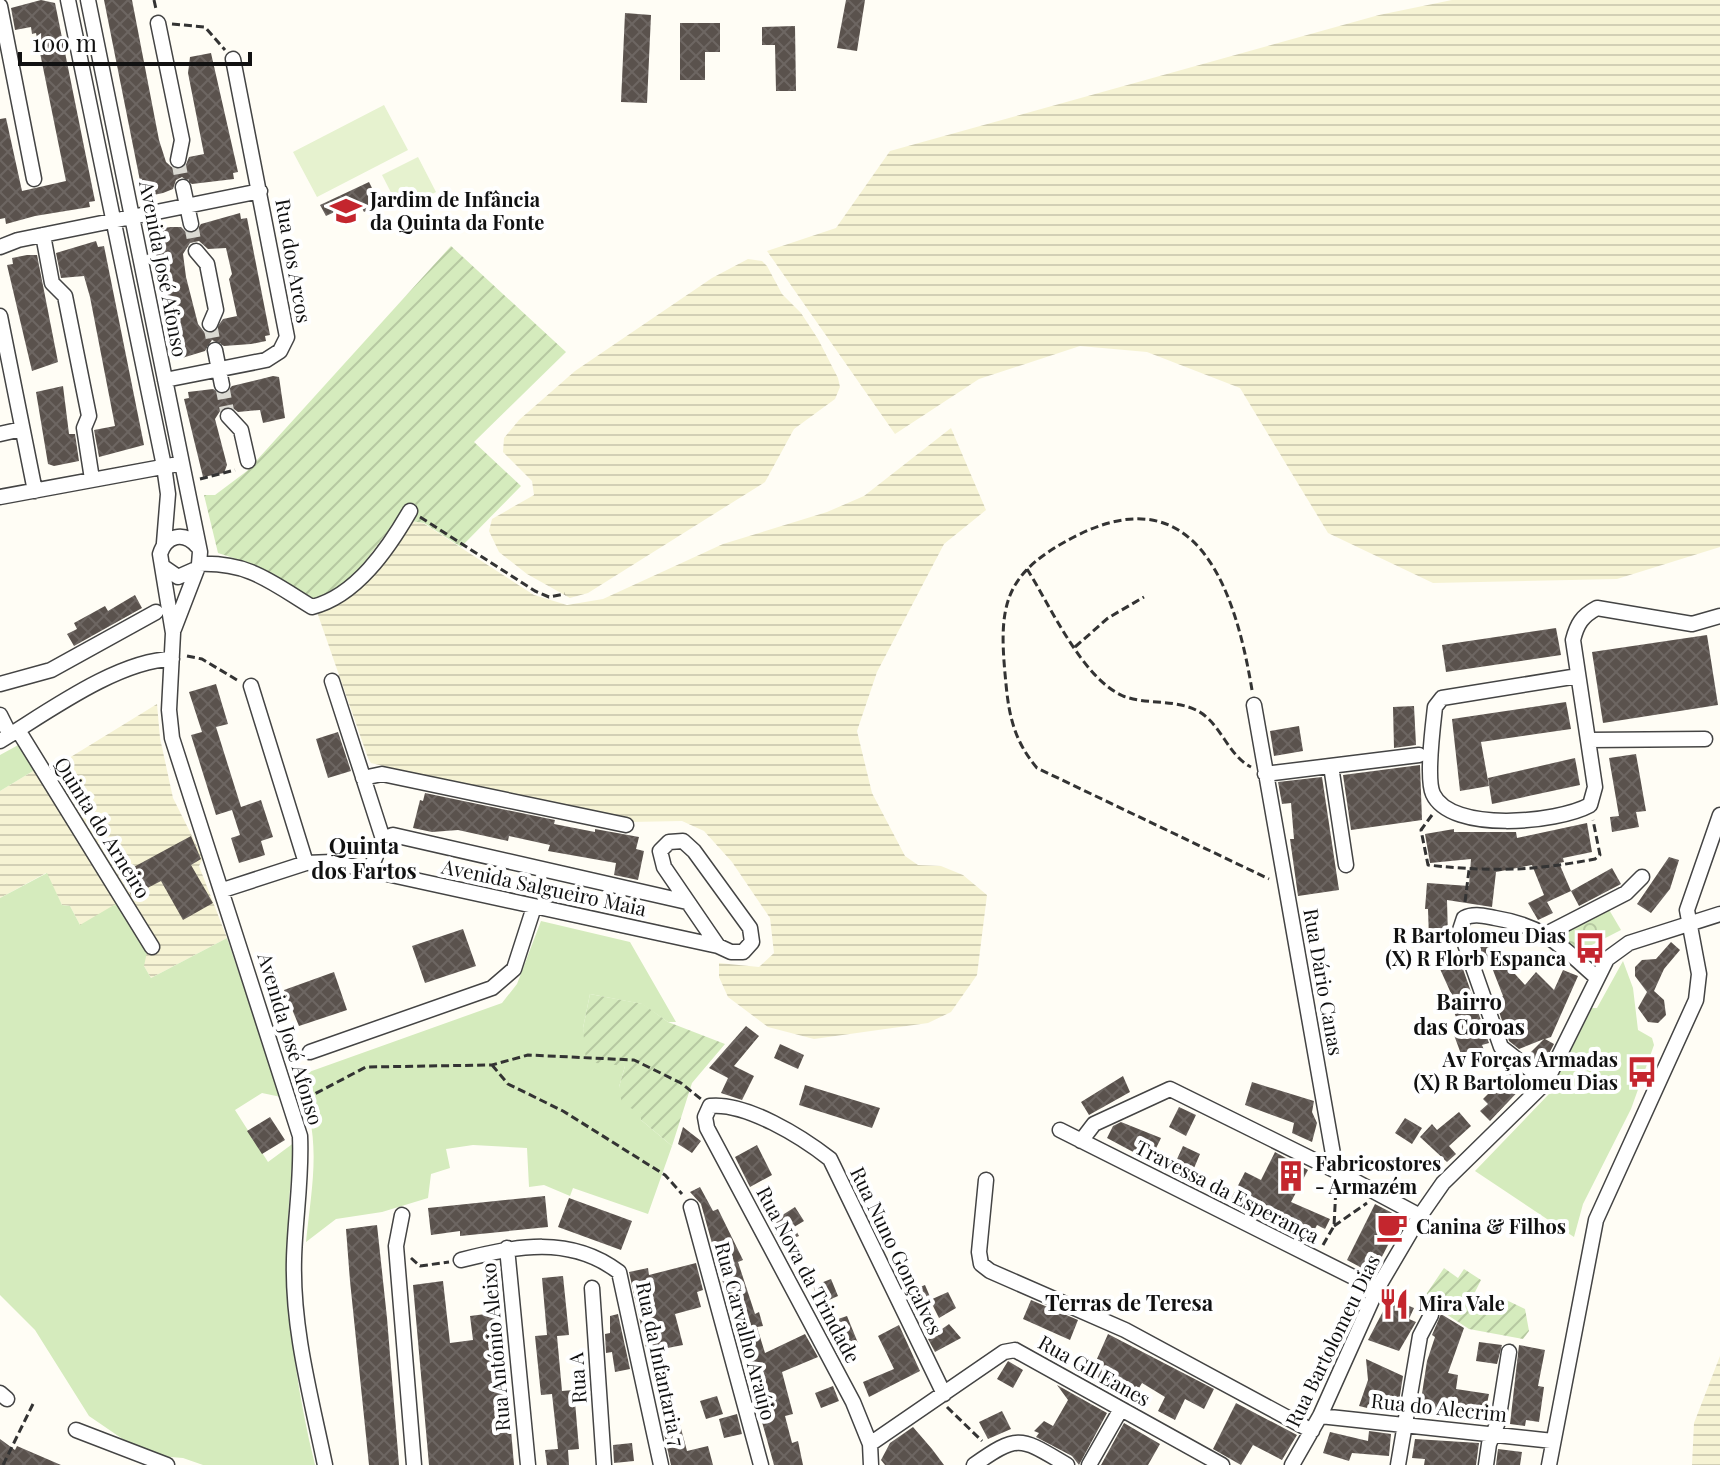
<svg xmlns="http://www.w3.org/2000/svg" width="1720" height="1465" font-family="'Playfair Display',serif">
  <defs>
    <pattern id="farmland-rules" width="6" height="5" patternUnits="userSpaceOnUse" patternTransform="scale(2)"><rect width="6" height="5" fill="#f6f3d4"/><path d="M0 2.5h6" fill="none" stroke="#d2cfb5"/></pattern>
    <pattern id="park-crowns" width="20" height="18" patternUnits="userSpaceOnUse" patternTransform="scale(2)"><rect width="20" height="18" fill="#d5ebbd"/><path d="M2 6a3 3 0 1 1 6 0M12 15a3 3 0 1 1 6 0" fill="none" stroke="#b6c8a1"/></pattern>
    <pattern id="garden-furrows" width="10" height="10" patternUnits="userSpaceOnUse" patternTransform="scale(2)"><rect width="10" height="10" fill="#d5ebbd"/><path d="M-1 1l2-2M0 10L10 0M9 11l2-2" fill="none" stroke="#b6c8a1"/></pattern>
    <pattern id="building-cross-hatch" width="8" height="8" patternUnits="userSpaceOnUse" patternTransform="scale(2)"><rect width="8" height="8" fill="#5a524d"/><path d="M0 0l8 8M0 8l8-8" fill="none" stroke="#6d6662"/></pattern>
  </defs>
  <rect width="100%" height="100%" fill="#fffdf5"/>
  <path fill="url(#farmland-rules)" d="M1452,0H1720V547L1617,579L1433,583L1328,533L1240,388L1147,352L1080,346L979,379L895,434L767,251L836,228L890,151L1379,15Z
    M748,259L762,261L767,266L782,294L801,313L818,339L838,378L840,387L835,399L794,429L765,482L588,593L570,598L527,574L499,552L489,531L492,519L534,495L532,481L503,452L504,438L519,420L575,371L712,278Z
    M951,428L986,510L944,544L877,672L857,731L872,793L905,856L918,865L941,866L963,875L987,895L977,975L951,1012L928,1023L814,1039L768,1027L728,997L719,977V963L759,967L774,953L770,918L732,862L704,831L682,821L630,822L425,776L371,763L368,758L317,612L341,593L397,519L423,523L534,595L567,605L603,599L723,544L827,512L864,496Z
    M157,704L160,738L173,798L203,858L199,866L227,938L151,978L144,966L80,925L70,906L62,905L46,873L0,898V791L38,768L43,774Z
    M1720,1356V1465H1692L1694,1423Z"/>
  <path fill="#d5ebbd" d="M22,743L38,768L0,791V755Z
    M47,873L62,905L70,906L80,925L119,902L147,952L144,966L151,978L227,938L281,1097L262,1093L235,1110L268,1162L295,1142C280,1255 288,1354 315,1465H203L183,1458L146,1455L89,1416L35,1330L0,1295V898Z
    M541,921L630,942L676,1022H668L642,1004L590,994L583,1028L587,1049L625,1066L619,1087L641,1113V1120L672,1146L648,1214L573,1188L570,1196L544,1185L529,1187L527,1148L473,1145L446,1149L450,1168L431,1174L428,1198L382,1212L336,1219L306,1242C312,1183 324,1132 295,1077L502,1003L517,984Z
    M1623,961L1633,988L1638,1030L1652,1038L1654,1045L1631,1109L1583,1204L1574,1237L1475,1171L1549,1094L1592,1008H1597Z"/>
  <path fill="url(#park-crowns)" d="M1608,908L1621,930L1582,950L1577,951L1566,942L1564,933L1568,930Z"/>
  <path fill="url(#garden-furrows)" d="M451,246L566,352L474,442L521,486L461,547L424,523L397,519L341,593L310,600L249,563L218,553L204,495H215L247,471Z
    M590,994L643,1004L668,1022L725,1044L692,1083L672,1146L641,1120V1113L622,1104L619,1087L625,1066L586,1062L583,1028Z
    M1444,1268L1458,1278L1464,1269L1481,1280L1475,1292L1487,1300L1500,1297L1525,1309L1529,1331L1523,1339L1469,1329L1423,1299Z"/>
  <path fill="#e6f2cf" d="M384,105L408,150L317,197L293,152Z
    M418,157L436,192L400,210L382,175Z"/>
  <path fill="url(#building-cross-hatch)" fill-rule="evenodd" d="M41,0L55,3L95,201L89,202L90,207L35,216L6,224L5,218L0,219V119L6,118L22,191L66,181L36,33L32,34L31,27L15,30L11,8Z
    M104,0H132L159,140L166,162L175,170L185,167L189,157L204,154L188,73L190,57L211,53L238,172L233,173L234,179L192,184L182,177L176,180L173,189L163,193L149,196L148,190L142,191Z
    M846,0H865L857,51L837,48Z
    M625,13L651,15L647,103L621,102Z
    M680,23H720V52H705V80H680Z
    M795,26L796,91H776L775,45H762V27Z
    M369,182L380,204L364,212L361,206L344,215L341,209L326,216L320,205Z
    M240,213L241,219L247,218L270,335L265,336L266,341L251,344L224,346L212,340L205,351L182,358L181,353H175L152,236L157,235L156,229L171,227H181L187,233L194,234L201,224ZM199,241L208,249L226,248L232,274L229,279L237,316L223,319L212,334L205,333L198,324L186,277L183,254L190,243Z
    M96,241L98,247L104,246L144,445L99,457L94,430L115,426L90,297L84,276L61,278L56,253Z
    M27,255H37L58,362L32,371L7,265L13,264L12,258Z
    M273,376L279,377L285,418L263,423L260,410L238,412L230,406L222,408L215,419L227,465L224,473L203,477L184,399L189,398L188,392L213,389L223,395L232,386Z
    M63,386L69,434H75L79,461L54,466L48,464L36,392Z
    M135,595L142,608L74,646L67,634L77,629L74,623L105,606L108,611Z
    M1556,628L1561,655L1446,672L1442,645Z
    M1707,635L1718,705L1603,723L1592,652Z
    M216,684L228,724L216,727L241,807L261,800L273,837L261,841L265,855L239,863L231,838L240,835L232,810L216,815L191,735L202,732L189,692Z
    M1566,702L1571,729L1481,742L1489,786L1460,791L1452,719Z
    M1414,706L1416,745L1394,748L1393,707Z
    M1299,726L1303,751L1274,756L1270,731Z
    M338,732L351,771L328,778L316,739Z
    M1636,754L1646,811L1636,812L1639,827L1612,832L1610,817L1619,816L1609,758Z
    M1575,758L1580,785L1492,804L1488,778Z
    M1420,765L1422,820L1351,830L1343,775Z
    M1322,777L1339,890L1298,896L1290,839H1294L1291,803L1282,804L1278,782Z
    M425,793L555,820L554,824L595,832V829L639,837L636,849L644,851L638,880L614,875L616,863L548,851L550,845L509,836L508,841L458,830L432,832L413,828L420,800L423,801Z
    M1587,823L1592,852L1563,858L1564,862L1559,863L1571,891L1547,902L1553,913L1538,920L1528,903L1544,895L1532,865L1496,872L1492,907L1447,900L1448,938L1429,939L1428,909H1425L1427,883L1469,886L1471,859L1430,863L1425,834L1454,829V832H1516L1517,838Z
    M191,836L201,859L191,865L213,903L183,920L161,881L132,896L119,875Z
    M1669,857L1679,860L1670,889L1651,913L1637,904Z
    M1612,868L1621,884L1579,906L1571,891Z
    M463,929L476,966L425,983L412,946Z
    M1495,937L1504,962L1525,985L1536,972L1554,990L1563,970L1578,976L1551,1037L1545,1039L1554,1044L1543,1065L1528,1055L1544,1039L1519,1049L1509,1041L1495,1000L1503,996L1489,960L1482,963L1476,944Z
    M1671,942L1680,950L1664,969L1654,991L1664,1000L1666,1015L1658,1023L1648,1022L1638,1008L1647,992L1635,976V967L1642,960L1656,959Z
    M1457,952L1489,1043L1482,1045L1488,1060L1472,1066L1467,1052L1461,1054L1454,1035L1462,1032L1450,1002L1454,1000L1436,960Z
    M334,972L347,1010L299,1026L284,990Z
    M746,1026L759,1036L734,1066L754,1076L742,1100L721,1093L728,1078L709,1068Z
    M780,1044L804,1055L798,1069L774,1058Z
    M1512,1070L1528,1081L1490,1121L1480,1111L1488,1104L1483,1099Z
    M1123,1076L1130,1092L1089,1115L1081,1102Z
    M1252,1082L1314,1101L1312,1112L1317,1123L1312,1142L1292,1133L1294,1123L1245,1105Z
    M805,1085L880,1108L872,1128L799,1105Z
    M1179,1107L1196,1115L1186,1136L1169,1127Z
    M1459,1112L1471,1126L1449,1146L1456,1154L1447,1162L1420,1137L1432,1124L1437,1130Z
    M270,1117L285,1140L262,1154L247,1131Z
    M1405,1118L1422,1128L1412,1144L1395,1133Z
    M1121,1122L1161,1138L1150,1161L1107,1138L1113,1126Z
    M683,1127L701,1141L692,1153L678,1144Z
    M757,1145L772,1175L750,1187L735,1157Z
    M1183,1146L1200,1154L1189,1180L1171,1172Z
    M1275,1152L1308,1170L1291,1202L1330,1219L1325,1229L1317,1225L1308,1243L1229,1203L1245,1172L1261,1180Z
    M700,1187L713,1211L718,1209L743,1260L738,1262L755,1314L759,1312L763,1326L757,1327L765,1353L805,1334L818,1357L782,1372L793,1414L785,1416L792,1443L798,1441L803,1465H774L701,1204L690,1192Z
    M545,1196L548,1227L460,1236V1231L431,1235L428,1208Z
    M569,1198L632,1221L621,1250L558,1227Z
    M1375,1204L1402,1218L1373,1274L1347,1260Z
    M795,1207L804,1221L794,1227L799,1236L780,1243L770,1223Z
    M377,1225L387,1318L399,1465H369L350,1281L346,1229Z
    M696,1263L703,1290L697,1292L701,1307L675,1314L683,1345L647,1352L629,1272L648,1268L649,1275Z
    M563,1276L569,1335L557,1336L562,1391L574,1390L579,1449L568,1450L569,1465H547L545,1450L558,1449L552,1394L541,1395L535,1336L547,1335L542,1278Z
    M831,1279L838,1296L820,1304L813,1286Z
    M443,1281L450,1343L473,1340L470,1316L501,1312L514,1465H429L413,1285Z
    M925,1285L931,1299L913,1306L907,1292Z
    M948,1292L956,1308L939,1318L930,1300Z
    M1390,1298L1414,1308L1409,1319L1416,1322L1399,1351L1368,1340Z
    M1031,1300L1078,1320L1070,1340L1023,1319Z
    M618,1314L630,1369L615,1372L612,1352L606,1353L605,1334L610,1333V1316Z
    M1441,1314L1464,1328L1448,1373L1458,1375L1456,1389L1489,1394L1483,1423L1419,1413L1427,1361L1435,1337L1432,1335Z
    M847,1316L858,1343L838,1352L823,1324Z
    M949,1324L961,1338L935,1352L928,1339Z
    M899,1325L920,1371L869,1397L863,1382L894,1369L878,1336Z
    M1108,1334L1214,1389L1204,1409L1185,1399L1175,1420L1158,1411L1165,1397L1142,1383L1139,1388L1136,1386L1127,1401L1088,1379Z
    M1479,1342L1502,1345L1497,1364L1476,1361Z
    M1519,1345L1545,1350L1538,1386L1544,1387L1539,1422L1526,1420L1525,1426L1510,1424Z
    M1366,1359L1403,1376L1398,1408L1388,1413L1359,1406L1368,1380Z
    M1008,1361L1023,1370L1013,1388L997,1379Z
    M1057,1385L1107,1413L1079,1465L1072,1456L1036,1437L1039,1433L1034,1431L1044,1421L1053,1426L1068,1400Z
    M833,1386L839,1401L821,1408L815,1393Z
    M717,1396L723,1414L706,1419L700,1401Z
    M1236,1403L1297,1435L1282,1460L1253,1445L1241,1465L1213,1449Z
    M1002,1411L1011,1429L988,1439L979,1422Z
    M737,1414L742,1434L724,1438L719,1419Z
    M679,1421L687,1451L708,1446L713,1465H671L662,1425Z
    M1124,1423L1160,1444L1148,1465H1101Z
    M913,1427L932,1449L944,1465H885L881,1460L890,1443Z
    M1369,1431L1391,1434L1389,1456L1352,1453L1349,1461L1323,1453L1330,1432L1368,1441Z
    M0,1439L15,1450L17,1446L61,1465H0Z
    M1415,1439L1479,1443L1476,1465H1424L1425,1459L1412,1458Z
    M632,1443L634,1461L614,1463L613,1445Z
    M1498,1449L1522,1452L1520,1465H1496Z"/>
  <g fill="none" stroke-linecap="round" stroke-linejoin="round">
    <path stroke="#dbdad3" stroke-width="14" stroke-dasharray="14 7" stroke-linecap="butt" d="M178,160L183,187
      M191,224L196,251
      M210,324L215,350
      M222,385L228,416"/>
    <defs>
      <path id="minor" d="M68,0L164,466L168,494L164,543
        M88,0L200,552L199,564L174,629
        M0,6L34,179
        M158,23L182,140L178,160
        M183,187L191,224
        M43,235L52,283L65,296L89,416L84,428L92,479
        M0,247L18,240L260,191
        M196,251L207,264L216,310L210,324
        M0,316L35,491
        M215,350L222,385
        M165,380L266,360L280,351L287,337L233,59
        M228,416L241,430L248,461
        M0,434L22,429
        M0,497L173,465
        M197,546C184,531 166,535 160,554L173,633L169,710L172,738L300,1136C302,1178 295,1218 294,1259C292,1329 311,1397 325,1465
        M199,564C249,562 271,582 312,607C356,596 388,549 410,511
        M162,566L178,577L196,569
        M1578,676L1442,698L1435,707C1433,725 1426,779 1433,794C1451,833 1557,823 1590,805L1595,787L1573,640C1577,624 1582,616 1597,608L1692,624L1720,616
        M332,681L383,839
        M0,684L51,670L156,612
        M251,686L306,863
        M1254,705L1336,1171L1420,1216
        M0,715L10,735
        M18,730L152,947
        M1589,740L1705,739
        M0,741C46,713 118,660 172,659
        M1331,766L1346,865
        M1265,774L1419,755
        M363,778L382,774L626,825
        M683,841L694,851L750,928L752,942L743,952H731L718,946L664,867L660,851L669,842Z
        M370,870L383,839L393,835L687,902
        M223,890L306,863L332,862L718,946
        M1548,933L1626,893L1642,877
        M310,1052L492,988L514,969L534,907
        M1546,1082L1501,1047L1460,930L1464,918C1474,913 1484,916 1495,918C1544,926 1560,945 1596,977
        M1060,1130L1377,1289
        M1081,1141L1094,1124L1170,1089L1336,1171
        M986,1180L979,1252L981,1264L990,1271L1125,1330L1312,1431
        M691,1207L761,1465
        M402,1215L396,1246L414,1465
        M507,1248L528,1465
        M461,1260C516,1246 570,1235 619,1272L661,1465
        M592,1288L604,1465
        M0,1393L7,1399
        M1320,1416L1553,1441
        M76,1430L167,1465
        M870,1444L1004,1352L1015,1350L1222,1465
        M871,1465L870,1444L853,1402L707,1128L705,1117L710,1106C746,1102 802,1137 830,1159L944,1394
        M974,1465C1019,1433 1021,1438 1067,1465
        M1089,1465L1121,1409
        M1292,1465L1320,1416L1377,1289L1420,1216L1443,1183L1546,1082L1607,959L1629,943L1720,914
        M1398,1465L1420,1336L1431,1315
        M1486,1465L1489,1444L1498,1422L1509,1352
        M1549,1465L1596,1220L1696,1000L1699,974L1687,910L1720,815"/>
    </defs>
    <use href="#minor" stroke="#444" stroke-width="17"/>
    <path stroke="#333" stroke-width="3" stroke-dasharray="8 4" stroke-linecap="butt" d="M154,0L156,9
      M172,24L205,27L225,50
      M200,479L235,470
      M420,517L535,591L549,597L565,594
      M1027,569C1051,607 1082,678 1123,696C1147,705 1173,699 1196,710C1221,722 1227,755 1251,767
      M1075,647L1108,618L1144,597
      M187,656L202,659L237,680
      M1252,690C1236,594 1199,475 1078,535C1002,573 998,605 1006,684C1009,717 1015,742 1037,768L1269,879
      M1432,815L1421,830L1428,865C1492,872 1532,871 1595,859L1600,855L1593,820
      M1465,902L1469,870
      M492,1065L508,1084L563,1111L665,1175L682,1194
      M305,1099L366,1067L492,1065L528,1055L634,1060L681,1083L701,1099
      M1334,1226L1367,1203
      M1323,1245L1334,1226L1336,1187
      M411,1258L420,1266L449,1262
      M947,1407L982,1441
      M3,1465L33,1404"/>
    <use href="#minor" stroke="#fff" stroke-width="14"/>
  </g>
  <defs>
    <symbol id="school-bare" viewBox="-9 -9 18 18"><path d="M0-5L7-2L0 1L-7-2ZM-4 1L0 2.5L4 1V4Q0 6-4 4Z" fill="#c4262e" stroke="#fff" stroke-width="2.5" paint-order="stroke"/></symbol>
    <symbol id="bus-bare" viewBox="-9 -9 18 18"><path d="M-5-6H5V4H4V6H2V4H-2V6H-4V4H-5ZM-3.5-4V0h7V-4ZM-3.5 1.2v1.5H-2V1.2ZM2 1.2v1.5H3.5V1.2Z" fill="#c4262e" stroke="#fff" stroke-width="2.5" paint-order="stroke"/></symbol>
    <symbol id="building-bare" viewBox="-9 -9 18 18"><path d="M-4-6H4V6H1V3H-1V6H-4ZM-2.5-4.3h1.7v1.8h-1.7ZM.8-4.3h1.7v1.8H.8ZM-2.5-1h1.7V.8h-1.7ZM.8-1h1.7V.8H.8Z" fill="#c4262e" stroke="#fff" stroke-width="2.5" paint-order="stroke"/></symbol>
    <symbol id="cafe-bare" viewBox="-9 -9 18 18"><path d="M-5.5-4.5H6V0H3Q3 3.5 0 3.5H-2.5Q-5.5 3.5-5.5 0ZM3-3.2v2h1.7v-2ZM-6 4.5H4V6H-6Z" fill="#c4262e" stroke="#fff" stroke-width="2.5" paint-order="stroke"/></symbol>
    <symbol id="restaurant-bare" viewBox="-9 -9 18 18"><path d="M-5-6h1v4h1v-4h1v4h1v-4h1v5L-1.5 .5V6h-2V.5L-5-1ZM5-6V6H3V1.5H1.5Q1.5-4 5-6Z" fill="#c4262e" stroke="#fff" stroke-width="2.5" paint-order="stroke"/></symbol>
  </defs>
  <g fill-rule="evenodd">
    <use href="#school-bare" x="324" y="189" width="44" height="44"/>
    <use href="#bus-bare" x="1568" y="926" width="44" height="44"/>
    <use href="#bus-bare" x="1620" y="1050" width="44" height="44"/>
    <use href="#building-bare" x="1269" y="1154" width="44" height="44"/>
    <use href="#cafe-bare" x="1370" y="1205" width="44" height="44"/>
    <use href="#restaurant-bare" x="1372" y="1282" width="44" height="44"/>
  </g>
  <g text-anchor="middle" stroke-width="8" stroke-linejoin="round" paint-order="stroke">
    <g font-size="20" font-weight="bold" fill="#111" stroke="#fff" text-anchor="start">
      <text x="370" y="207">Jardim de Infância<tspan x="370" dy="23">da Quinta da Fonte</tspan></text>
      <text x="1566" y="943" text-anchor="end">R Bartolomeu Dias<tspan x="1566" dy="23">(X) R Florb Espanca</tspan></text>
      <text x="1618" y="1067" text-anchor="end">Av Forças Armadas<tspan x="1618" dy="23">(X) R Bartolomeu Dias</tspan></text>
      <text x="1315" y="1171">Fabricostores<tspan x="1315" dy="23">- Armazém</tspan></text>
      <text x="1416" y="1234">Canina &amp; Filhos</text>
      <text x="1418" y="1311">Mira Vale</text>
    </g>
    <g font-size="20" fill="#111" stroke="#fff">
      <text transform="translate(293 261) rotate(80)" y="7">Rua dos Arcos</text>
      <text transform="translate(163 269) rotate(79)" y="7">Avenida José Afonso</text>
      <text transform="translate(102 828) rotate(58)" y="7">Quinta do Arneiro</text>
      <text transform="translate(544 888) rotate(12)" y="7">Avenida Salgueiro Maia</text>
      <text transform="translate(1323 982) rotate(80)" y="7">Rua Dário Canas</text>
      <text transform="translate(290 1039) rotate(73)" y="7">Avenida José Afonso</text>
      <text transform="translate(1227 1192) rotate(27)" y="7">Travessa da Esperança</text>
      <text transform="translate(896 1251) rotate(64)" y="7">Rua Nuno Gonçalves</text>
      <text transform="translate(808 1275) rotate(62)" y="7">Rua Nova da Trindade</text>
      <text transform="translate(745 1331) rotate(75)" y="7">Rua Carvalho Araújo</text>
      <text transform="translate(1333 1341) rotate(-64)" y="7">Rua Bartolomeu Dias</text>
      <text transform="translate(496 1347) rotate(-95)" y="7">Rua António Aleixo</text>
      <text transform="translate(660 1364) rotate(78)" y="7">Rua da Infantaria 7</text>
      <text transform="translate(1094 1371) rotate(29)" y="7">Rua GIl Eanes</text>
      <text transform="translate(578 1378) rotate(-94)" y="7">Rua A</text>
      <text transform="translate(1439 1408) rotate(6)" y="7">Rua do Alecrim</text>
    </g>
    <g font-size="22" font-weight="bold" fill="#111" stroke="#fff">
      <text x="364" y="854">Quinta<tspan x="364" dy="25">dos Fartos</tspan></text>
      <text x="1469" y="1010">Bairro<tspan x="1469" dy="25">das Coroas</tspan></text>
      <text x="1129" y="1311">Terras de Teresa</text>
    </g>
  </g>
  <path d="M20 52v12h230v-12" fill="none" stroke="#111111" stroke-width="4"/>
  <text x="32" y="52" font-size="24" fill="#111111" stroke="#ffffff" stroke-width="6" paint-order="stroke">100 m</text>
</svg>
